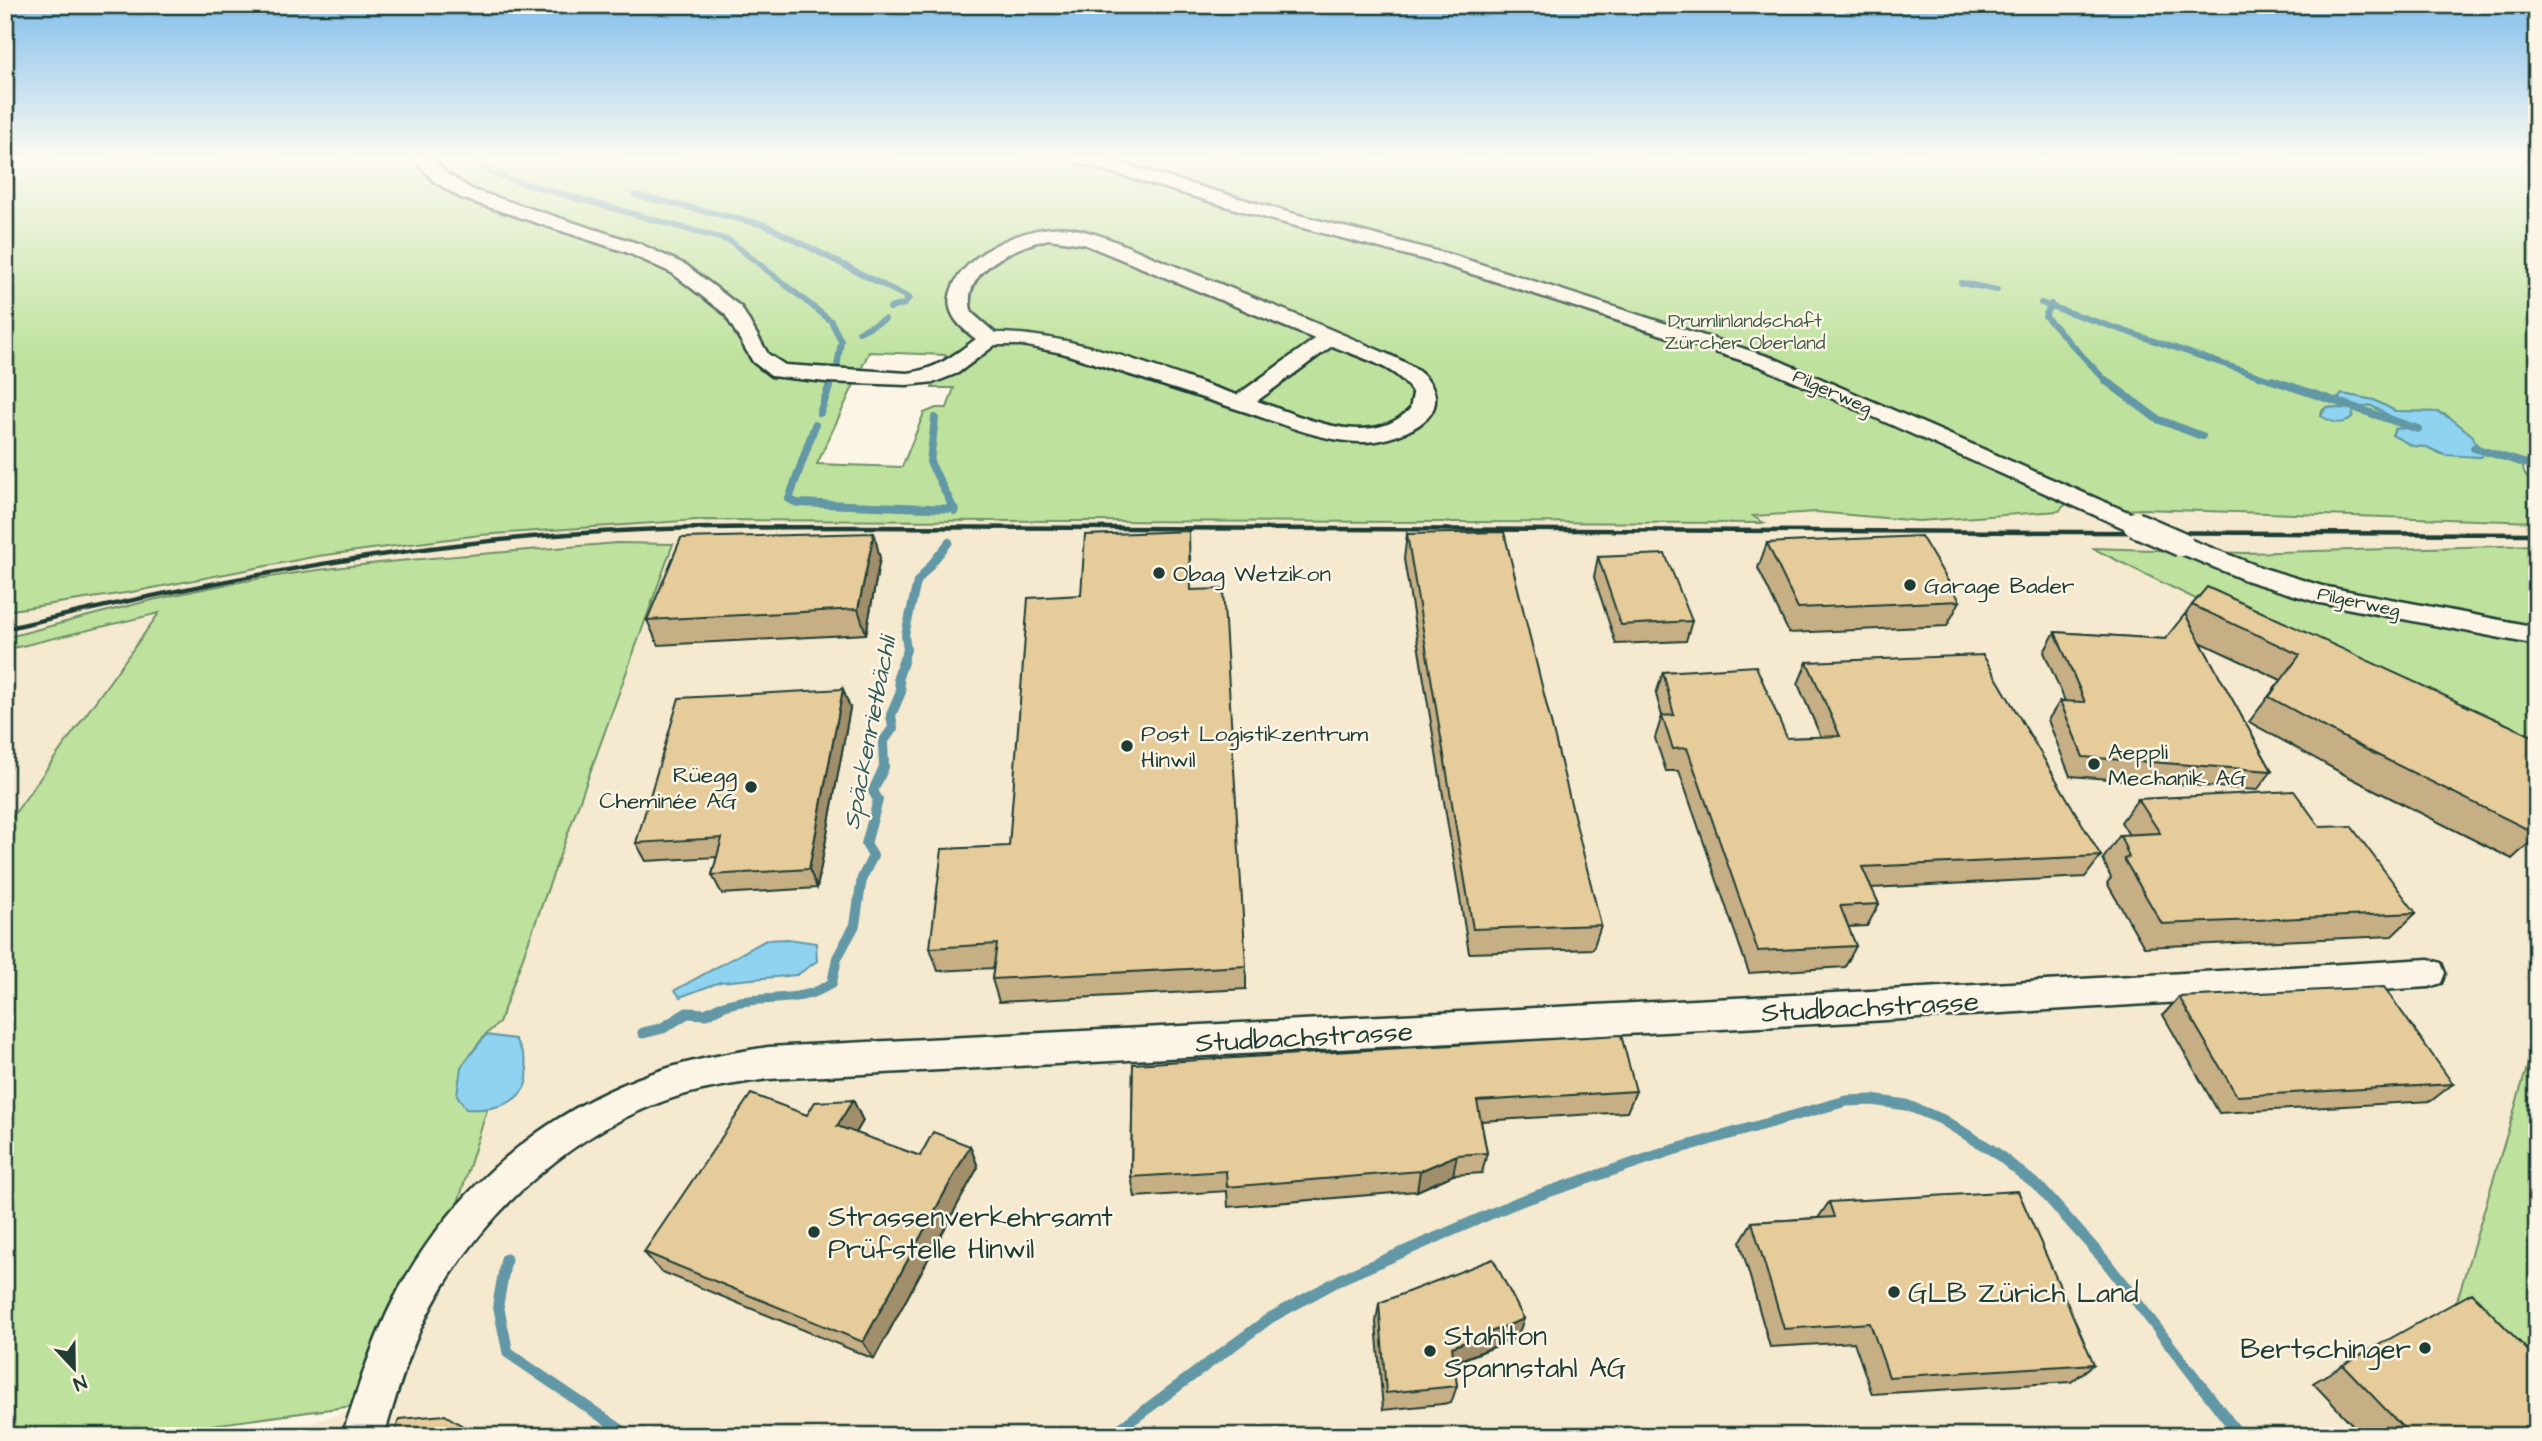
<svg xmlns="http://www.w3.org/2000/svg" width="2542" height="1441" font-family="'Architects Daughter',sans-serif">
  <rect width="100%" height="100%" fill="#fcf5e5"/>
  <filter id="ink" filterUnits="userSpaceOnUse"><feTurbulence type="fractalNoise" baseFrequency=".0143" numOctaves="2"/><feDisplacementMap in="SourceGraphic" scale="14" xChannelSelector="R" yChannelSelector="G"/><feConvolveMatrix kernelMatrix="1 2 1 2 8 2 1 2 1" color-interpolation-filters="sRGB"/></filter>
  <g filter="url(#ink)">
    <path fill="#f5e9cf" d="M2069,501L2103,511L2142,509L2537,522V545L2245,553L2094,549L2537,767V1034L2456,1304L2537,1436H151L312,1423L375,1402L461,1067L485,1035L499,1023L673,544L616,543L410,561L270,577L133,605L5,638V611L132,592L318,556L480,535L697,520L1762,523L1751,516L1816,512L1919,521L2059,511Z
      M160,613L103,694L5,827V650Z"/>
    <path fill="#bee29d" stroke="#6e9068" stroke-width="2" fill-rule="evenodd" d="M5,157H2537V458L2524,462C2521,474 2526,478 2537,483V522L2143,509L2103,511L2069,501L2059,511L1919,521L1816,512L1753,516L1764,523L697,520L480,535L318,556L132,592L5,611ZM869,352L946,355L932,388H954L947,408H936L924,413L902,467L817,464ZM2342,394L2374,400L2395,411L2437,412L2446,415L2473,436L2474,442L2485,451L2481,457L2441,454L2427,447L2413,446L2392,435L2395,429L2407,428V425L2370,405L2353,409L2352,417L2348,421L2336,422L2321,416L2322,410L2328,407L2347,409L2328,400L2339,398Z
      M616,543L673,544L499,1023L485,1035L461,1067L487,1110L442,1254L375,1403L130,1436H5V827L159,613L5,650V638C93,615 181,590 270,577C384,559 501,553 616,543Z
      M2537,545V767L2092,548L2245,553Z
      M2537,1034V1386L2456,1304Z"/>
    <path fill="#8fd3f1" stroke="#6297a5" stroke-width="2" d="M2342,394L2374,400L2395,411L2437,412L2452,419L2473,436L2474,442L2485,452L2481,457L2444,455L2427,447L2413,446L2392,435L2395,429L2407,428V425L2370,405L2354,409L2352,417C2344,427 2331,422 2321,416L2326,407L2347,409L2328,400L2339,398Z
      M788,939L816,943L817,961L797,975L720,982L680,997L675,990L766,940Z
      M486,1035L515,1039C545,1087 516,1112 466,1109L457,1095L461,1067Z"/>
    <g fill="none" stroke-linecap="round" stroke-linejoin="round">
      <path stroke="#6297a5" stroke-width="6" d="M471,157L492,173L508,179L730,241L831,321L841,341L837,367
        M635,195L765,225L909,298L904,304L890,308
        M1961,283L1997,290
        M2041,303L2277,382
        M2051,304L2045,316L2107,382
        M859,332L885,319"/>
      <path stroke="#6297a5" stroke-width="8" d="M2105,380L2157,419L2202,436
        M2272,380L2418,429
        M820,413L829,387
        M935,418L930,462L955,511
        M815,425L789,499L797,503L955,509
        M2474,448L2537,467
        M903,661L907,650L905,635L917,582L949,542"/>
      <path stroke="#6297a5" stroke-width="10" d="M716,1009C753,991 797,1008 832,983L837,958L855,925L862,878L873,856L866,844L878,800L873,791L884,767L883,742L893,728L891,715L901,692L898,677L904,659"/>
      <path stroke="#6297a5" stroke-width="11" d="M643,1033L663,1028L687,1013L706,1014L720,1007
        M506,1259L498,1304L508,1353L630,1436
        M1110,1436L1270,1318L1343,1278L1518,1202L1673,1150L1846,1101L1872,1100L1906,1105L1941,1119L1995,1152L2041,1189L2106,1262L2240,1436"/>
      <defs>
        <path id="minor" d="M412,157H431L447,174L473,190L640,244L686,265L741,307L768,354L785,365L907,373C936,370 954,355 976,339C961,328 944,313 951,292C963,251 1031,223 1070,228C1102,233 1134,250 1165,262C1239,291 1312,321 1385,353C1403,361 1428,372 1434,392C1444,425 1387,442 1364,442C1324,442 1283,424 1246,412C1184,392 1123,372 1062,353L1022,345H995L958,373L935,382L907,385L826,382L771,376L753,362L725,314L672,273L626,252L461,198L435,182ZM1049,239L1084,244L1315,339L1237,395C1160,370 1076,333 995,333L972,313C958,271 1016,246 1049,239ZM1332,346C1358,357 1400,367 1413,394L1410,409C1370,451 1302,416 1257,401Z
          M1070,157H1098L1287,212L1455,256L1773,358L2144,519L2147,524L2144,529L2135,532L2126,529L1759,366L1441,264L1273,220L1073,161Z
          M2181,536L2263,568L2322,586L2537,627V645L2320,603L2245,580L2172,550L2169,544L2172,538Z
          M2429,959L2441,963L2445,973L2441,983L2429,987L1853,1022L768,1079C733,1084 697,1089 664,1101C559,1139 467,1228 420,1330C405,1364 395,1400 384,1436H342C358,1389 372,1341 395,1297C450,1191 546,1108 659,1071C695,1059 731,1053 768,1047L1853,992Z"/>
      </defs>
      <use href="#minor" stroke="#1f3d34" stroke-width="5"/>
      <use href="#minor" fill="#fcf5e5" fill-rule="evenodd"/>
      <path stroke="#1f3d34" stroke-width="4.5" d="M5,629C179,588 353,553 531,537C640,527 750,527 859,527L2537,534"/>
      <defs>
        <path id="minor-bridge" d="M2135,524L2181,544"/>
      </defs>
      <use href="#minor-bridge" stroke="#1f3d34" stroke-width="29" stroke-linecap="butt"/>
      <use href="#minor-bridge" stroke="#fcf5e5" stroke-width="24"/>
    </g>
    <path fill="#c6af85" stroke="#1f3d34" stroke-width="2" d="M1407,534L1601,925L1593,949L1469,953L1404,559Z
      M1767,543L1960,601L1947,626L1789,633L1758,568Z
      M1190,556L1191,590L1246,966V989L999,1002L992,979L994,968L938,971L930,948L1009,846L1081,595Z
      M1598,557L1692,621L1686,641L1616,644L1594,577Z
      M880,558L866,634L658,645L647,620Z
      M2192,605L2537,738V836L2512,859L2347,776L2249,722L2281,680L2200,642L2272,771L2257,790L2070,776L2048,720L2060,701H2065L2044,652L2055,632L2165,639L2185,615Z
      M1807,662L2101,856L2085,877L1871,888L1879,904L1867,926L1848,927L1856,946L1845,967L1749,973L1679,771H1666L1655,738L1662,716L1656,694L1663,672L1787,738L1821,737L1798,684Z
      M850,708L817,888L722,894L712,875L717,857L646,861L636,843Z
      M2138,799L2320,827L2416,913L2392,936L2144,947L2107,883L2111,878L2103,859L2120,835H2129L2121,822Z
      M2179,997L2453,1084L2431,1101L2219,1113L2163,1015Z
      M1133,1064L1636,1091L1627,1112L1481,1121L1487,1153L1482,1173L1453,1175L1417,1191L1228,1207L1227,1191L1135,1197L1131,1177Z
      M853,1100L863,1121L856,1133L920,1156L970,1146L978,1167L874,1359L660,1271L644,1252L807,1115Z
      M1829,1202L2094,1364L2071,1382L1872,1394L1854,1342L1770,1347L1740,1242L1752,1222L1818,1218Z
      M1379,1303L1517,1338L1454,1363L1457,1386L1451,1403L1383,1410L1376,1322Z
      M2343,1365L2537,1436H2363L2313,1383Z"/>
    <path fill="#a18f6c" stroke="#1f3d34" stroke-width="2" d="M874,533L880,558L866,634L858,609Z
      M843,689L850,708L817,888L809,869Z
      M5,711L11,717L5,725Z
      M853,1100L863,1121L847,1147L837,1126Z
      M970,1146L978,1167L874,1359L863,1342Z
      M1457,1155L1453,1175L1417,1191L1420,1171Z
      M1524,1319L1517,1338L1447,1365L1452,1347Z"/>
    <path fill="#e6cc9b" stroke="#1f3d34" stroke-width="2" d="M1189,531L1190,590L1223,589L1246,966L992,979L997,944L930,948L942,849L1009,846L1028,598L1081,595L1085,535Z
      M1504,532L1601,925L1473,929L1407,534Z
      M874,533L858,609L647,620L681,538Z
      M1921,536L1960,601L1798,608L1767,543Z
      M1665,554L1692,621L1621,625L1598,557Z
      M2207,587L2537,738V834L2369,751L2269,697L2300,655L2192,605Z
      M2185,614L2272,771L2083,757L2060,701L2085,702L2055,632L2165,639Z
      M1983,655L2101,856L1862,867L1879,904L1840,906L1856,946L1758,951L1687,748L1673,749L1662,716L1674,715L1663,672L1756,666L1787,738L1840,736L1807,662Z
      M843,689L809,869L712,875L722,838L636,843L679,698Z
      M2294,791L2320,827L2351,826L2416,913L2162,924L2124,859L2129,857L2120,835L2160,833L2138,799Z
      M2384,987L2453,1084L2237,1096L2179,997Z
      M1621,1035L1636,1091L1477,1101L1487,1153L1457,1155L1420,1171L1227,1187L1226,1171L1131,1177L1133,1064Z
      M751,1094L807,1115L815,1102L853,1100L837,1126L920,1156L933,1132L970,1146L863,1342L644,1252Z
      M2018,1191L2094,1364L1889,1377L1870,1323L1784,1329L1752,1222L1834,1217L1829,1202Z
      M1493,1259L1524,1319L1452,1347L1457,1386L1386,1393L1379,1303Z
      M2472,1293L2537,1360V1436H2411L2343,1365Z
      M445,1415L479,1436H394L399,1419Z"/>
  </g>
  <linearGradient id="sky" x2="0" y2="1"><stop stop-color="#84c0ec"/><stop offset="0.44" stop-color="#fefaf3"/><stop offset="1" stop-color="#fefaf3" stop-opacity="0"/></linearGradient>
  <rect width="2542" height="359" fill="url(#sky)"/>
  <g fill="#1f3d34" stroke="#fcf5e5" stroke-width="2.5">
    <circle cx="1159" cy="573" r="7"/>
    <circle cx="1910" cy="585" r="7"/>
    <circle cx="1127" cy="746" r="7"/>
    <circle cx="2094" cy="764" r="7"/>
    <circle cx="751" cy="787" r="7"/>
    <circle cx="814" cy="1232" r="7"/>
    <circle cx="1894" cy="1292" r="7"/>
    <circle cx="2425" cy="1348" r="7"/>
    <circle cx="1430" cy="1351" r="7"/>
  </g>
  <g text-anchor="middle" stroke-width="5" stroke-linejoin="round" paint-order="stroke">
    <g font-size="19" fill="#3f5e49" stroke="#fcf5e5">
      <text x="1745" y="327">Drumlinlandschaft<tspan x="1745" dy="22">Zürcher Oberland</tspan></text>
    </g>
    <g font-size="19" fill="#1f3d34" stroke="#fcf5e5">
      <text transform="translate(1833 391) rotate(24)" y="7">Pilgerweg</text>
      <text transform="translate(2359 601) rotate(12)" y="7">Pilgerweg</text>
    </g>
    <g font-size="23" fill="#1f3d34" stroke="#fcf5e5" text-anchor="start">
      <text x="1173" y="581">Obag Wetzikon</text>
      <text x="1924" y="593">Garage Bader</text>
      <text x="1141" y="741">Post Logistikzentrum<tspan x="1141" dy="26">Hinwil</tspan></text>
      <text x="2108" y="759">Aeppli<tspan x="2108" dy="26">Mechanik AG</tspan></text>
      <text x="737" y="782" text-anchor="end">Rüegg<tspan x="737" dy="26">Cheminée AG</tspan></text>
    </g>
    <g font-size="24" font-style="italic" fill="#355b5a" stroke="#fcf5e5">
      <text transform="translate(869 733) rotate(-79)" y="8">Späckenrietbächli</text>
    </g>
    <g font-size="28" fill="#1f3d34" stroke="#fcf5e5">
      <text transform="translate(1870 1006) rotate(-3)" y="10">Studbachstrasse</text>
      <text transform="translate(1304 1036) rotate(-3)" y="10">Studbachstrasse</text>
    </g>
    <g font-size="28" fill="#1f3d34" stroke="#fcf5e5" text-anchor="start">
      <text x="828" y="1226">Strassenverkehrsamt<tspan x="828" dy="32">Prüfstelle Hinwil</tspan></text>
      <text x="1908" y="1302">GLB Zürich Land</text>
      <text x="1444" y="1345">Stahlton<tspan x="1444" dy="32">Spannstahl AG</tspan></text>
      <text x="2411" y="1358" text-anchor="end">Bertschinger</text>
    </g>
  </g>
  <rect width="2542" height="1441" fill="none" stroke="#fcf5e5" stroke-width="28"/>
  <rect x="14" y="14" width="2514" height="1413" fill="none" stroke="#1f3d34" stroke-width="2.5" filter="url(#ink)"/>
  <g transform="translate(74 1368) rotate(158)" stroke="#fcf5e5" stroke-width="5" paint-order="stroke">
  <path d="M0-5L12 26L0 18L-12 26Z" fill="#1f3d34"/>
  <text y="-10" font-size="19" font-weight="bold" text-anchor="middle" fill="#1f3d34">N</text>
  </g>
</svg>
